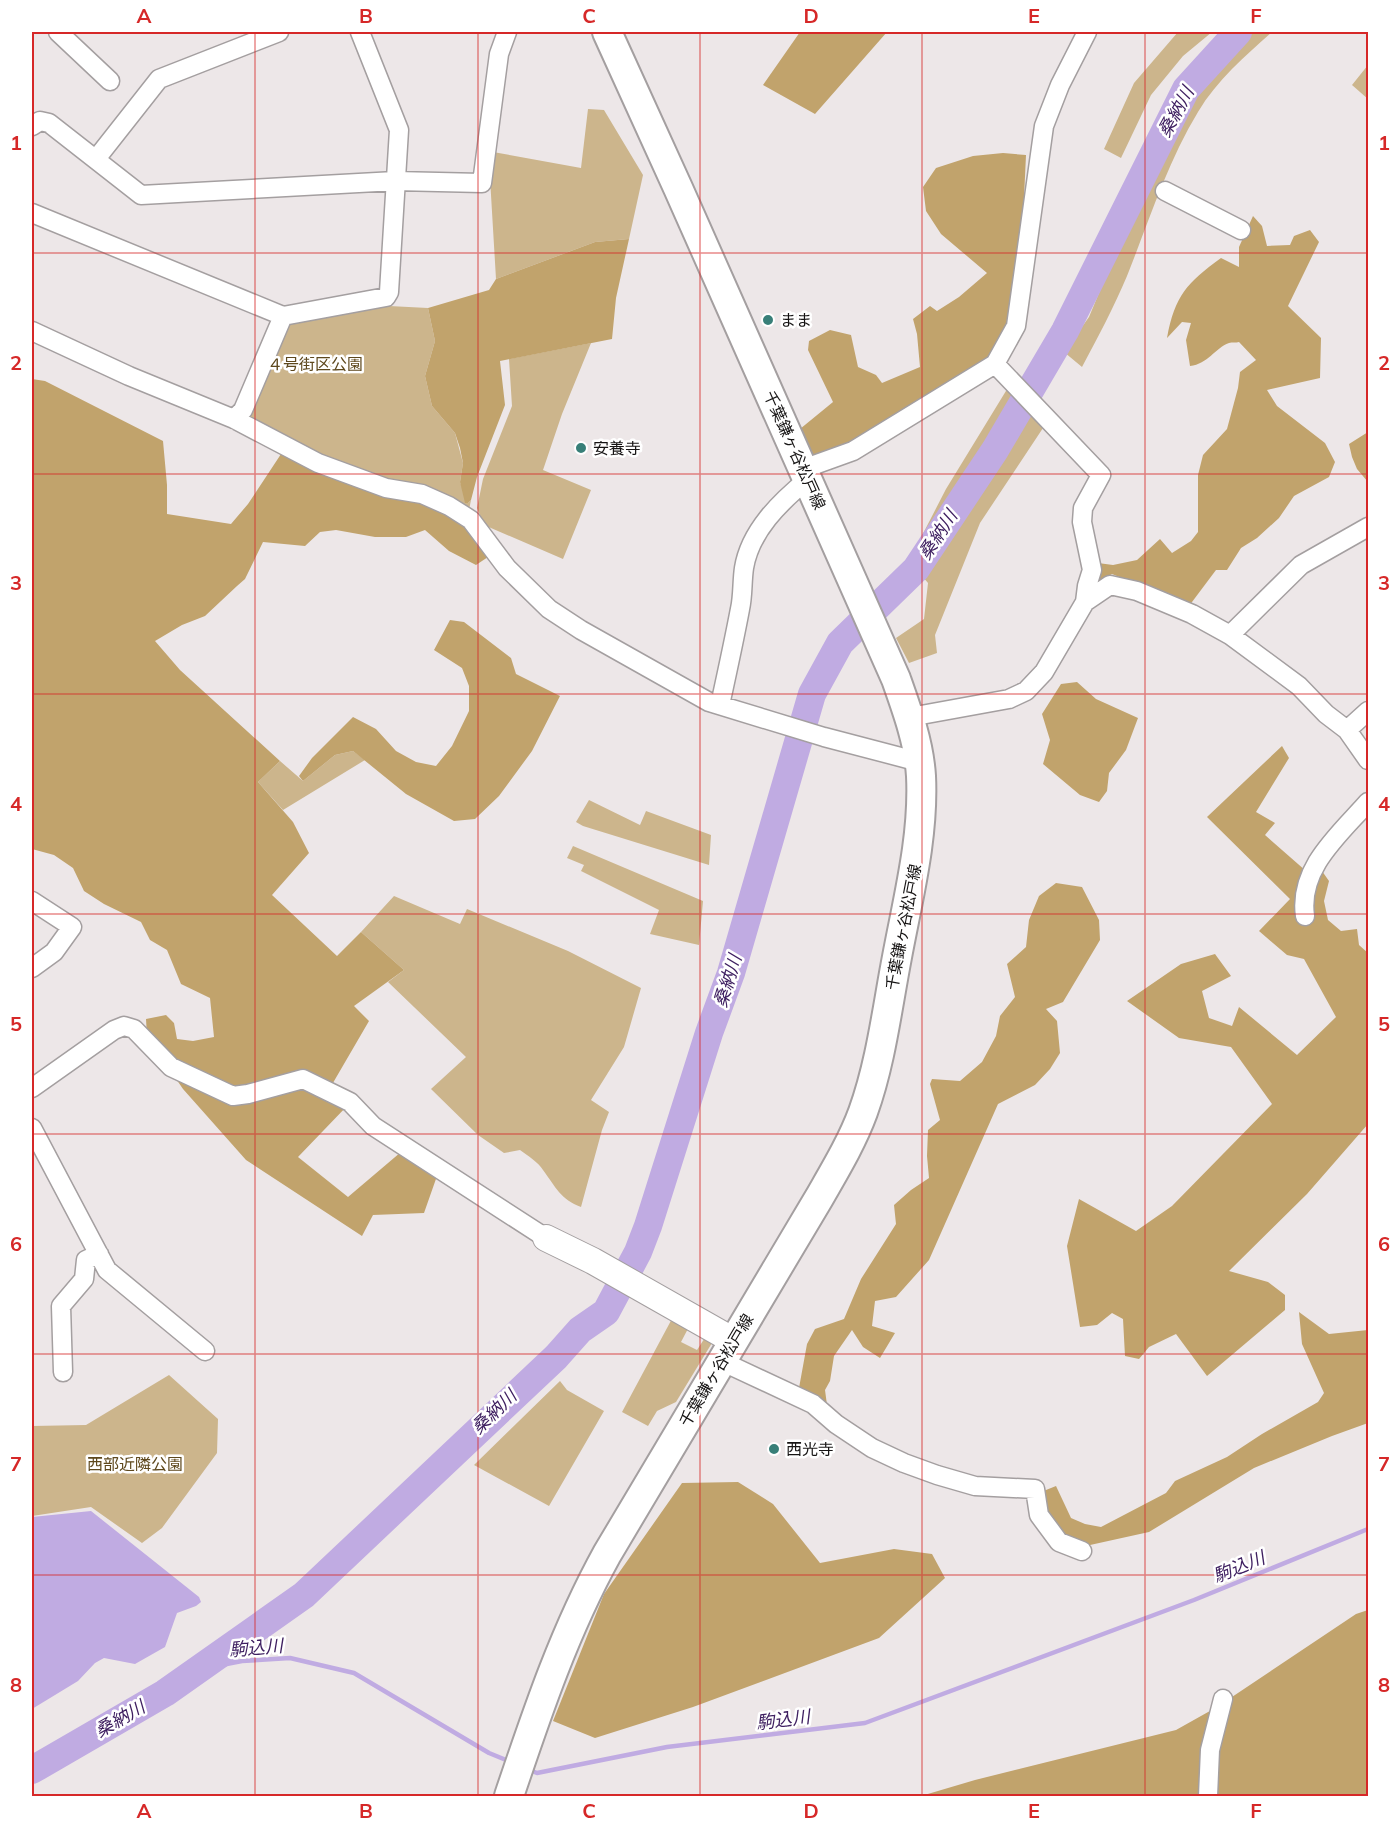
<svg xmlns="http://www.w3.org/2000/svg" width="1400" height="1828" font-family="Mulish,'Noto Sans JP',sans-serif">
  <rect width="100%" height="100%" fill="#ede7e8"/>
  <path fill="#ccb58c" d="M1178,32H1212L1183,56L1151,95L1121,158L1104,149L1134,83Z
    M1250,32H1272C1245,56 1217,80 1198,112C1167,163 1149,221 1127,276C1114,307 1098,337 1082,367L1064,352L1089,317L1136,204L1147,173L1183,100L1198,78L1229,52Z
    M1368,65V99L1352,85Z
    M588,109L604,110L643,175L629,239L595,242L496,279L490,178L493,152L581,168Z
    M389,306L428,308L435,341L425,376L432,406L455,433L463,463L460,482L468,503L471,500L469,510L384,486L245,422L287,327L291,323Z
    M591,343L562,414L543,470L591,490L563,559L484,525L477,508L483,479L512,406L509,359Z
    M1009,386L1045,425L980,523L935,635L937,653L909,663L896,638L924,619L928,583L916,569L912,555L946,489Z
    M353,751L365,760L283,810L258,782L280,761L303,781L335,755Z
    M589,800L640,825L646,811L711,835L709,865L583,826L576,822Z
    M573,846L703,901L699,945L650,934L659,910L581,871L584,865L567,858Z
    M394,896L460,924L467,909L568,951L641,988L624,1047L591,1100L609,1112L602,1130L581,1207C561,1200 555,1186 543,1170C538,1162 528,1156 520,1150L504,1153L478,1135L431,1089L466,1057L388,982L404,970L361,932Z
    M674,1315L691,1323L681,1342L697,1350L708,1333L715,1338L676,1402L657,1411L648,1426L622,1412Z
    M169,1375L218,1419L217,1453L162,1528L142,1543L91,1507L32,1516V1426L86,1425Z
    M560,1381L567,1390L604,1411L549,1506L474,1465Z"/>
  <path fill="#c1a36c" d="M800,32H887L815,114L763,85Z
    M1003,153L1026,155L1021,262L1013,323L993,360L851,448L815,458L800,429L833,402L808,350L809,341L830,330L851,335L858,367L876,375L882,383L920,367L917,334L913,319L930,306L937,311L959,297L987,273L941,234L926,211L923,187L936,168L973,156Z
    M1253,216L1262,226L1267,246L1290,245L1294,236L1310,230L1319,242L1288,306L1321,338L1320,378L1267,390L1277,406L1325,443L1335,462L1329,477L1294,496L1279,518L1257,538L1241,548L1227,570H1216L1189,606L1112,574L1095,584L1098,563L1113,565L1137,560L1160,539L1172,553L1191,541L1198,532V475L1203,455L1227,429L1238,388L1240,372L1256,360L1239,342C1236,343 1232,342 1229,343C1215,348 1208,364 1190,366L1186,340L1191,323L1182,322L1167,338C1175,295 1187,283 1221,258L1239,267V247Z
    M629,239L616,298L612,339L500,361L505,405L477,477L471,500L468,503H465L460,482L463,463L460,448L455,433L432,406L425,376L435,341L428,308L489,290L496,279L595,242Z
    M32,379L45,381L163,441L167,485V514L231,524L248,504L283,451L420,498L466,521L488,557L476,565L449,551L425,530L406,537H375L336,530L320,532L305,546L263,542L245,579L237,586L205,616L182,625L155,641L180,670L280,761L258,782L293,822L309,853L272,895L337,956L361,932L404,970L354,1006L369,1021L330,1088L299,1074L232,1091L175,1063L147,1036L146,1019L166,1015L174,1023L177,1039L193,1041L214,1037L210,998L181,984L167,950L150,940L141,922L104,904L84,891L73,868L54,855L32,849Z
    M1368,432V482L1357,469L1352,457L1349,444Z
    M450,620L464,622L511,658L516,674L560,696L532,751L499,796L475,819L454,821L406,794L353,751L335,755L303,781L299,776L312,758L353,717L376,729L396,751L416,762L436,766L452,746L469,711V686L462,668L434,650Z
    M1077,682L1096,699L1138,718L1126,750L1109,773L1107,791L1099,802L1080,795L1043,764L1050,740L1042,714L1061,684Z
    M1282,746L1289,758L1256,812L1275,823L1265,835L1306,871L1317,864L1329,881L1324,901L1328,920L1341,931L1357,929L1359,945L1368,953V1124L1307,1194L1229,1271L1268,1282L1285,1295V1310L1207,1376L1176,1334L1149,1347L1139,1359L1125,1356L1123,1319L1112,1313L1097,1325L1080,1327L1067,1246L1079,1199L1136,1231L1172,1206L1272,1104L1231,1047L1179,1038L1127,1001L1181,964L1215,954L1231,976L1202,991L1209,1018L1232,1026L1239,1007L1297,1055L1336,1017L1304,959L1287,955L1259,931L1290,899L1207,817Z
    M1056,883L1082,887L1099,920L1100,940L1063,1002L1046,1009L1057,1021L1060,1053L1050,1069L1035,1085L998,1104L929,1260L896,1297L875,1301L872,1326L895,1333L880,1358L863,1347L852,1330L834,1356L830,1381L825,1390L827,1405L799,1388L807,1344L815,1329L844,1319L861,1279L896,1224L894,1205L911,1190L929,1178L927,1156L928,1130L940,1120L930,1084L932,1079L960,1081L982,1062L996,1036L1000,1016L1015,997L1007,964L1026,947L1029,920L1039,896Z
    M170,1070L213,1090L302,1083L348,1105L298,1157L348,1197L401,1152L437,1176L424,1213L373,1215L362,1236L246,1160L183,1089Z
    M1299,1312L1329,1334L1368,1330V1423L1332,1436L1254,1468L1149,1532L1081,1547L1060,1539L1042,1511L1041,1492L1056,1486L1071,1518L1085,1524L1101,1527L1166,1493L1175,1481L1227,1457L1262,1434L1318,1402L1324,1393L1302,1344Z
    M738,1482L773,1504L820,1563L894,1549L932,1554L945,1578L879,1638L693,1707L595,1738L553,1721L604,1594L682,1483Z
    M1368,1610V1796H921L975,1780L1176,1730L1217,1707L1356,1614Z"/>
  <path fill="#c0abe2" d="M91,1511L199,1597L201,1602L196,1606L177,1613L165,1647L135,1664L104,1658L95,1663L78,1681L32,1709V1517Z"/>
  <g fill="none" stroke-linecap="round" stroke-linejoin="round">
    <path stroke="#c0abe2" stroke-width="4.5" d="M196,1670L242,1661L290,1658L354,1673L489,1753L511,1762
      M527,1769L537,1773L667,1747L865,1723L1194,1600L1368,1529"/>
    <path stroke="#c0abe2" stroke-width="28" d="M32,1770L165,1693L304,1595L556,1357L580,1330L606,1312L638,1252L648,1226L709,1033L731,973L812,694L840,643L916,569L995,450L1065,331L1186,89L1238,32"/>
    <defs>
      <path id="street" d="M58,32L110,81
        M32,126L40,121L49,123L141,195L395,181L482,183L499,54L507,32
        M96,159L159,79L279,32
        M1165,191L1241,230
        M32,213L283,316L386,297L389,292L399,130L360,32
        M32,331L129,376L234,419L318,463L386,488L422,494L449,506L471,520L507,568L549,609L581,630L709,702L824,737L908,759L920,764
        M995,364L1101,475L1083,508L1082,522L1092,570L1087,586L1085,602
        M234,419L243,410L283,316
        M803,469L853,451L995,364L1016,326L1044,126L1060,85L1087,32
        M1230,635L1301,565L1368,527
        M720,705C727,673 734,641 740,609C743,596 742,581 744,568C750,531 780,502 808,479
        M910,717L1009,699L1026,691L1044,672L1085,602L1110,585L1137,591L1192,614L1230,635L1299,686L1326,714L1347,730L1368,711
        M1347,730L1368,760
        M32,901L72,927L54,952L32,968
        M1305,916C1298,868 1340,834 1368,802
        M32,1088L114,1030L124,1026L134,1029L171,1067L233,1096L248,1094L303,1079L350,1102L373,1126L546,1238
        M32,1128L107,1270L205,1351
        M721,1361L813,1404L836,1424L872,1448L904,1463L937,1475L975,1486L1035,1489L1039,1515L1059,1542L1082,1551
        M63,1372L61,1306L84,1279L86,1260L99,1254
        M1208,1796L1210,1750L1223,1699"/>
      <path id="secondary" d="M546,1238L593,1261L734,1341"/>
      <path id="primary" d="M509,1796C537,1713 564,1632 607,1554L819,1198C835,1170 852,1142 863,1112C881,1062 887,1009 897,957C908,898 924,837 921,776C919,743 907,710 896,679L678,188L607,32"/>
    </defs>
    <use href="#street" stroke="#a49fa0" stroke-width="21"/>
    <use href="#secondary" stroke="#a49fa0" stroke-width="28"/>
    <use href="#primary" stroke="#a49fa0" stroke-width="32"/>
    <use href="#street" stroke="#fff" stroke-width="18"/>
    <use href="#secondary" stroke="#fff" stroke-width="26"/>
    <use href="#primary" stroke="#fff" stroke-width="28"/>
  </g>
  <path fill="none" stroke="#d62828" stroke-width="1.5" stroke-opacity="0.55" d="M255,32V1796M478,32V1796M700,32V1796M922,32V1796M1145,32V1796M32,253H1368M32,474H1368M32,694H1368M32,914H1368M32,1134H1368M32,1354H1368M32,1575H1368"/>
  <g fill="#387f78" stroke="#fff" stroke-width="2">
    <circle cx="768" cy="320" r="6"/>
    <circle cx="581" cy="448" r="6"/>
    <circle cx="774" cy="1449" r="6"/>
  </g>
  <g text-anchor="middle" stroke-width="5" stroke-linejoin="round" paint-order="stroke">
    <g font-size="16" fill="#161414" stroke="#fff" text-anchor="start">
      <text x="780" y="326">まま</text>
      <text x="593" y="454">安養寺</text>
      <text x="786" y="1455">西光寺</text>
    </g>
    <g font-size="16" fill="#5e481d" stroke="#fff">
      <text x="315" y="370">４号街区公園</text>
      <text x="135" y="1470">西部近隣公園</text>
    </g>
    <g font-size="16" fill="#161414" stroke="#fff">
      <text transform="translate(795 450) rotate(66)" y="6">千葉鎌ヶ谷松戸線</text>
      <text transform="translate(903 927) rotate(-79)" y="6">千葉鎌ヶ谷松戸線</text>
      <text transform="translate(716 1370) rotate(-59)" y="6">千葉鎌ヶ谷松戸線</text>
    </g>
    <g font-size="18" font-style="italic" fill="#3f2061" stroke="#fff">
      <text transform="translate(1176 112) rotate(-61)" y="6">桑納川</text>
      <text transform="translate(938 535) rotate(-57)" y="6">桑納川</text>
      <text transform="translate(728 981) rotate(-73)" y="6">桑納川</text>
      <text transform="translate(494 1412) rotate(-44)" y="6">桑納川</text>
      <text transform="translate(1239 1567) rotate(-22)" y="6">駒込川</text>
      <text transform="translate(256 1648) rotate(-5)" y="6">駒込川</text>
      <text transform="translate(120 1719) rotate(-30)" y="6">桑納川</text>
      <text transform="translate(783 1720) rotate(-7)" y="6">駒込川</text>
    </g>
  </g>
  <rect width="1400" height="1828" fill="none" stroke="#ffffff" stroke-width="66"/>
  <rect x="33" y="33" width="1334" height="1762" fill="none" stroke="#d62828" stroke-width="2"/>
  <g font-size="20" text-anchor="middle" font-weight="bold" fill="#d62828">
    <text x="144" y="23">A</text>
    <text x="366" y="23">B</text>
    <text x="589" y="23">C</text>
    <text x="811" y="23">D</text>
    <text x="1034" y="23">E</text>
    <text x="1256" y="23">F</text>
    <text x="16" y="150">1</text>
    <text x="1384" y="150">1</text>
    <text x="16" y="370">2</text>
    <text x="1384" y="370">2</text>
    <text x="16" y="590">3</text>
    <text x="1384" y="590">3</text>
    <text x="16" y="811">4</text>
    <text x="1384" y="811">4</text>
    <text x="16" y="1031">5</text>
    <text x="1384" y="1031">5</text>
    <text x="16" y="1251">6</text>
    <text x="1384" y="1251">6</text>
    <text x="16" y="1471">7</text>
    <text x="1384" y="1471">7</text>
    <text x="16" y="1692">8</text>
    <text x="1384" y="1692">8</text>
    <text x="144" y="1818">A</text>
    <text x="366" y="1818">B</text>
    <text x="589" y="1818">C</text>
    <text x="811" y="1818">D</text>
    <text x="1034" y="1818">E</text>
    <text x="1256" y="1818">F</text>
  </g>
</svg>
